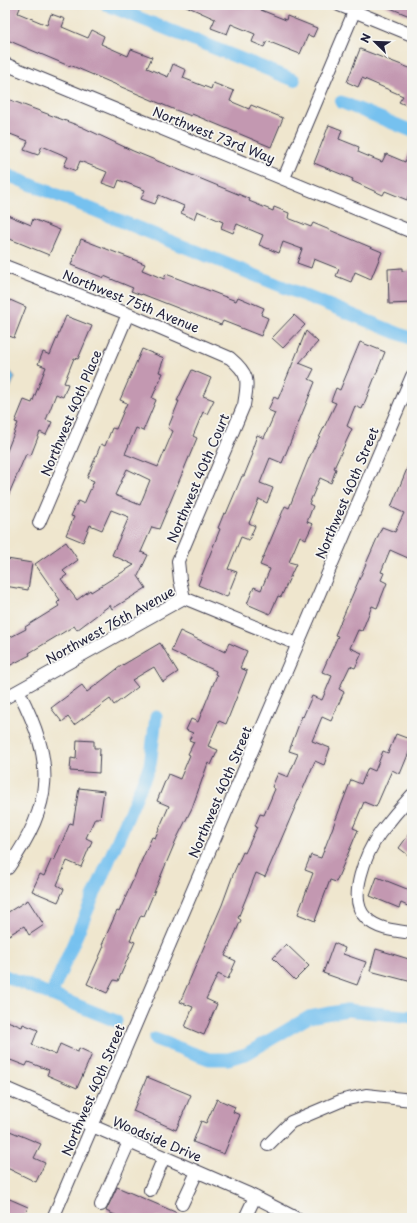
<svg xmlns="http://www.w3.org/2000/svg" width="417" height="1223" font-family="'Playpen Sans',sans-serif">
  <rect width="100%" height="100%" fill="#f6f6f2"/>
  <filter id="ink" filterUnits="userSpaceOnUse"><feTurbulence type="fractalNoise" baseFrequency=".025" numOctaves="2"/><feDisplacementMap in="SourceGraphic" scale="8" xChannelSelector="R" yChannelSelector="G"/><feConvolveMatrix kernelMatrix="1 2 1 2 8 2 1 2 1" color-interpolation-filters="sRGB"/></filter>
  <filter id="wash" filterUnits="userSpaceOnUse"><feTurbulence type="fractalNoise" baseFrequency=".012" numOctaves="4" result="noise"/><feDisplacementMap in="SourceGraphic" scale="16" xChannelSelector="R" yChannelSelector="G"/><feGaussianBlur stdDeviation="0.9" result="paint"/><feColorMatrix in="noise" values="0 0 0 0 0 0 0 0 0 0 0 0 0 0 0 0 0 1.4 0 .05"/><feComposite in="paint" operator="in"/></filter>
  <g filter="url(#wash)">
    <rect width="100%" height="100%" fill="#efe6ce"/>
    <path fill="#76c1ef" stroke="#4c7295" d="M5,365L15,377L5,399Z"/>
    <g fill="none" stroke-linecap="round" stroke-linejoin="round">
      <path stroke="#76c1ef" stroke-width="13" d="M107,5L294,80
        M341,102L412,131
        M5,174L412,339
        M5,976L116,1021
        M51,995L150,765L156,717
        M155,1039L209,1059H228L246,1054L309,1017L347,1010L412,1017"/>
    </g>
    <g id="blocks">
      <path fill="#c398b1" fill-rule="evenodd" d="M5,5H21L18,13L47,25L51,14L65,19L62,27L88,38L92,30L104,36L101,44L128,56L131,49L152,57L147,68L168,77L173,64L186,70L183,78L211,89L213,83L234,91L230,101L249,109L251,105L283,118L271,147L192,114L191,116L173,109L70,65L69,66L5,39Z
        M184,5H263L261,10L286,20L287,16L317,28L313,37L308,35L300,54L267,41L264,47L252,42L255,34L231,24L227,34L211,28L215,19Z
        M383,5H412V17Z
        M360,49L412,69V108L399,102L403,96L362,78L358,87L347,82Z
        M5,98L82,127L133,151L250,199L249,201L273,211L274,207L289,213L288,218L311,227L313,223L382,252L371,279L355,272L351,282L336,276L339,269L314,259L311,268L297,263L302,249L283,242L279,253L259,245L263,235L237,224L233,233L221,228L223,222L197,211L194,219L181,213L184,206L159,195L155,204L141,199L145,190L119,180L116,188L102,183L107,172L80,161L76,171L64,166L68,157L42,146L38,155L24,150L28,141L5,132Z
        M329,125L342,130L339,139L359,147L358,152L382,162L386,154L405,162L412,145V198L408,196L407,200L385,191L383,195L352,181L353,179L314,163Z
        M5,214L31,225L33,219L60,230L49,255L5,237Z
        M81,239L145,264L142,270L164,279L166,274L236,301L238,297L264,308L261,315L268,318L261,336L223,321L221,325L142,294L141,295L131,291L133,288L104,276V278L71,265Z
        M402,268V271L412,270V303L389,304L388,269Z
        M10,300L26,307L14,338L5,334V303L9,304Z
        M294,315L305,325L283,348L272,338Z
        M66,316L92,326L78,359L74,358L64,383L68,384L63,397L56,394L46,420L52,422L46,435L40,432L31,455L26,454L5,503V456L18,423L15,422L24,400L32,403L46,367L38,364L43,352L50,355Z
        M306,331L318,342L299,363L314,369L309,379L315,382L282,463L270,458L260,483L273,488L267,503L259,499L249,523L255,526L249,540L241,537L228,569L237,572L227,597L198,585L220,529L218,528L224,513L226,514L242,476H244L253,454L251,453L257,435L264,438L275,413L268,410L274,397L278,399Z
        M360,342L385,352L362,409L355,406L347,426L352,429L334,468L336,469L331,483L320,478L309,504L313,506L307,522L313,524L306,539L300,536L289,562L296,564L281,597L278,596L270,614L247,604L254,587L261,590L270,569L260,565L285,506L289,508L309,458L336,403L331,401L336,388L340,390Z
        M142,349L164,358L159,372L163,373L152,398L156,400L143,431L136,428L125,454L158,467L173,431L168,428L179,401H177L192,370L211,378L203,396L214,400L207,414L203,412L193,436L197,438L159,529L152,527L141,552L148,555L138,576L146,588L112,609L110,605L77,630L74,626L29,653L30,655L5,668V640L26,629L25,627L59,606L57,603L60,600L35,564L66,542L78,560L63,571L67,575L61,579L77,600L90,590L91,592L134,565L112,555L129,517L111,510L102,530L90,525L83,542L66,535L74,517L71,516L78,501L84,504L94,481L87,478L101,444L105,446L112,428L116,429L127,403L120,400ZM127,469L150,480L140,505L115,495Z
        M412,457V548L408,558L390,550L381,572L384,573L381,580L387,583L377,608L372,606L362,631L358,630L350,648L362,653L355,668L350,666L339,689L344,692L331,721L322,717L312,741L330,748L324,765L315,761L265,877L256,873L238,918L241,920L225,956L236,961L228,979L218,974L206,999L217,1004L204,1035L185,1027L193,1007L180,1002L222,905L234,872L243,852L245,853L257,827L255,826L260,814L264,815L275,789L272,787L278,773L288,777L298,754L289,751L302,716L303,717L312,696L322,700L332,676L322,672L338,636L335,635L382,527L395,532L404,513L391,507Z
        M7,559L32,563L28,590L5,586V560Z
        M180,631L225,652L229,643L247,651L240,668L247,671L226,724L219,721L208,746L218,750L211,765L208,763L192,808L176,840L144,916L141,915L130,940L135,942L118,981L114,980L107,993L87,984L104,946L102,945L117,911L119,912L152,837L155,838L169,806L157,801L168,774L180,779L190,755L188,754L194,742L189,740L193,733L186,730L191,719L198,722L217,675L215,674L216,671L171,651Z
        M160,643L178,672L163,682L154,667L132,680L138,687L114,705L110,699L74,725L68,717L62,722L51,708L82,685L87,692L121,666Z
        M396,734L412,740V745L400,774L392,770L376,807L364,802L353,828L358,830L336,882L330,880L315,921L298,914L313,873L305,870L311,855L321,858L351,780L361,784L368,768L375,771L383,751L388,753Z
        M77,740L94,741V748H100L99,773L70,771L71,758L76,759Z
        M79,788L104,791L100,818H95L86,838L92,841L81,867L67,861L57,885L64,889L58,902L32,891L40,874L44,876L51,860L54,861L70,823L73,824Z
        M412,830V858L399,848Z
        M377,877L412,891V908L401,903L399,908L370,896Z
        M28,900L44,925L29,935L24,926L9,935L5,929V914Z
        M334,943L345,948L343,954L366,962L357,985L323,973Z
        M286,944L309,966L295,980L273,958Z
        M376,949L412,960V982L370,971Z
        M5,1020L22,1027L23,1024L38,1030L32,1045L56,1055L60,1044L78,1052L79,1048L92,1054L77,1088L47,1075L49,1070L28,1062L26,1066L5,1058Z
        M147,1077L191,1095L176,1130L133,1111Z
        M217,1099L235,1107L233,1112L240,1115L224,1154L193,1142L201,1121L206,1123Z
        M5,1129L41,1144L34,1158L45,1163L36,1182L5,1167Z
        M117,1187L189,1218H122L106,1211Z
        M5,1197L28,1207L24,1218H5Z"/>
    </g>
  </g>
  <g filter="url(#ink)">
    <use href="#blocks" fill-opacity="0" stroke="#413f51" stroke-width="1"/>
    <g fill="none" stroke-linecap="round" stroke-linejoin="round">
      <defs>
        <path id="minor" d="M339,5L412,35
          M5,64L412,232
          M284,178L357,5
          M5,266L128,314L230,358C250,375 248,380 244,405L178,561L180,580L184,598
          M39,523L128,314
          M184,598L297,644
          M5,698L184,598
          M412,795C401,807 390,820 380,833C367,851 346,899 366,918C378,930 397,931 412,933
          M8,868C54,802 55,763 19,692
          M5,1088L249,1194L296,1218
          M268,1145L291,1122L343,1100L366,1095L412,1100
          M150,1190L164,1157
          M182,1204L197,1172
          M101,1205L129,1142
          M53,1218L412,376
          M245,1218L255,1197"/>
      </defs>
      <use href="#minor" stroke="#413f51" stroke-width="14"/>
      <use href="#minor" stroke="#fff" stroke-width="12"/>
    </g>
  </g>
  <g text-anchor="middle" stroke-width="3.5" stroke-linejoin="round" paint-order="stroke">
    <g font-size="13" fill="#22223b" stroke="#f6f6f2">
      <text transform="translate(214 135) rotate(22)" y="5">Northwest 73rd Way</text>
      <text transform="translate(131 301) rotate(22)" y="5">Northwest 75th Avenue</text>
      <text transform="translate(71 413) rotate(-67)" y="5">Northwest 40th Place</text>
      <text transform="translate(198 478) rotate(-67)" y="5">Northwest 40th Court</text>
      <text transform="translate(347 493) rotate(-67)" y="5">Northwest 40th Street</text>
      <text transform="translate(110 625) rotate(-29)" y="5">Northwest 76th Avenue</text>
      <text transform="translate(220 792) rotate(-67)" y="5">Northwest 40th Street</text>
      <text transform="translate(93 1090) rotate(-67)" y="5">Northwest 40th Street</text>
      <text transform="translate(157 1139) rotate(23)" y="5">Woodside Drive</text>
    </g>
  </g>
  <rect width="417" height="1223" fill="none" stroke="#f6f6f2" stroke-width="20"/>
  <g transform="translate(375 42) rotate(293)" stroke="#f6f6f2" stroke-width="3" paint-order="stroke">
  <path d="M0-3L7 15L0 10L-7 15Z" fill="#22223b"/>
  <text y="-6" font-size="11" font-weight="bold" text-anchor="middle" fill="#22223b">N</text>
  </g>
</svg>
